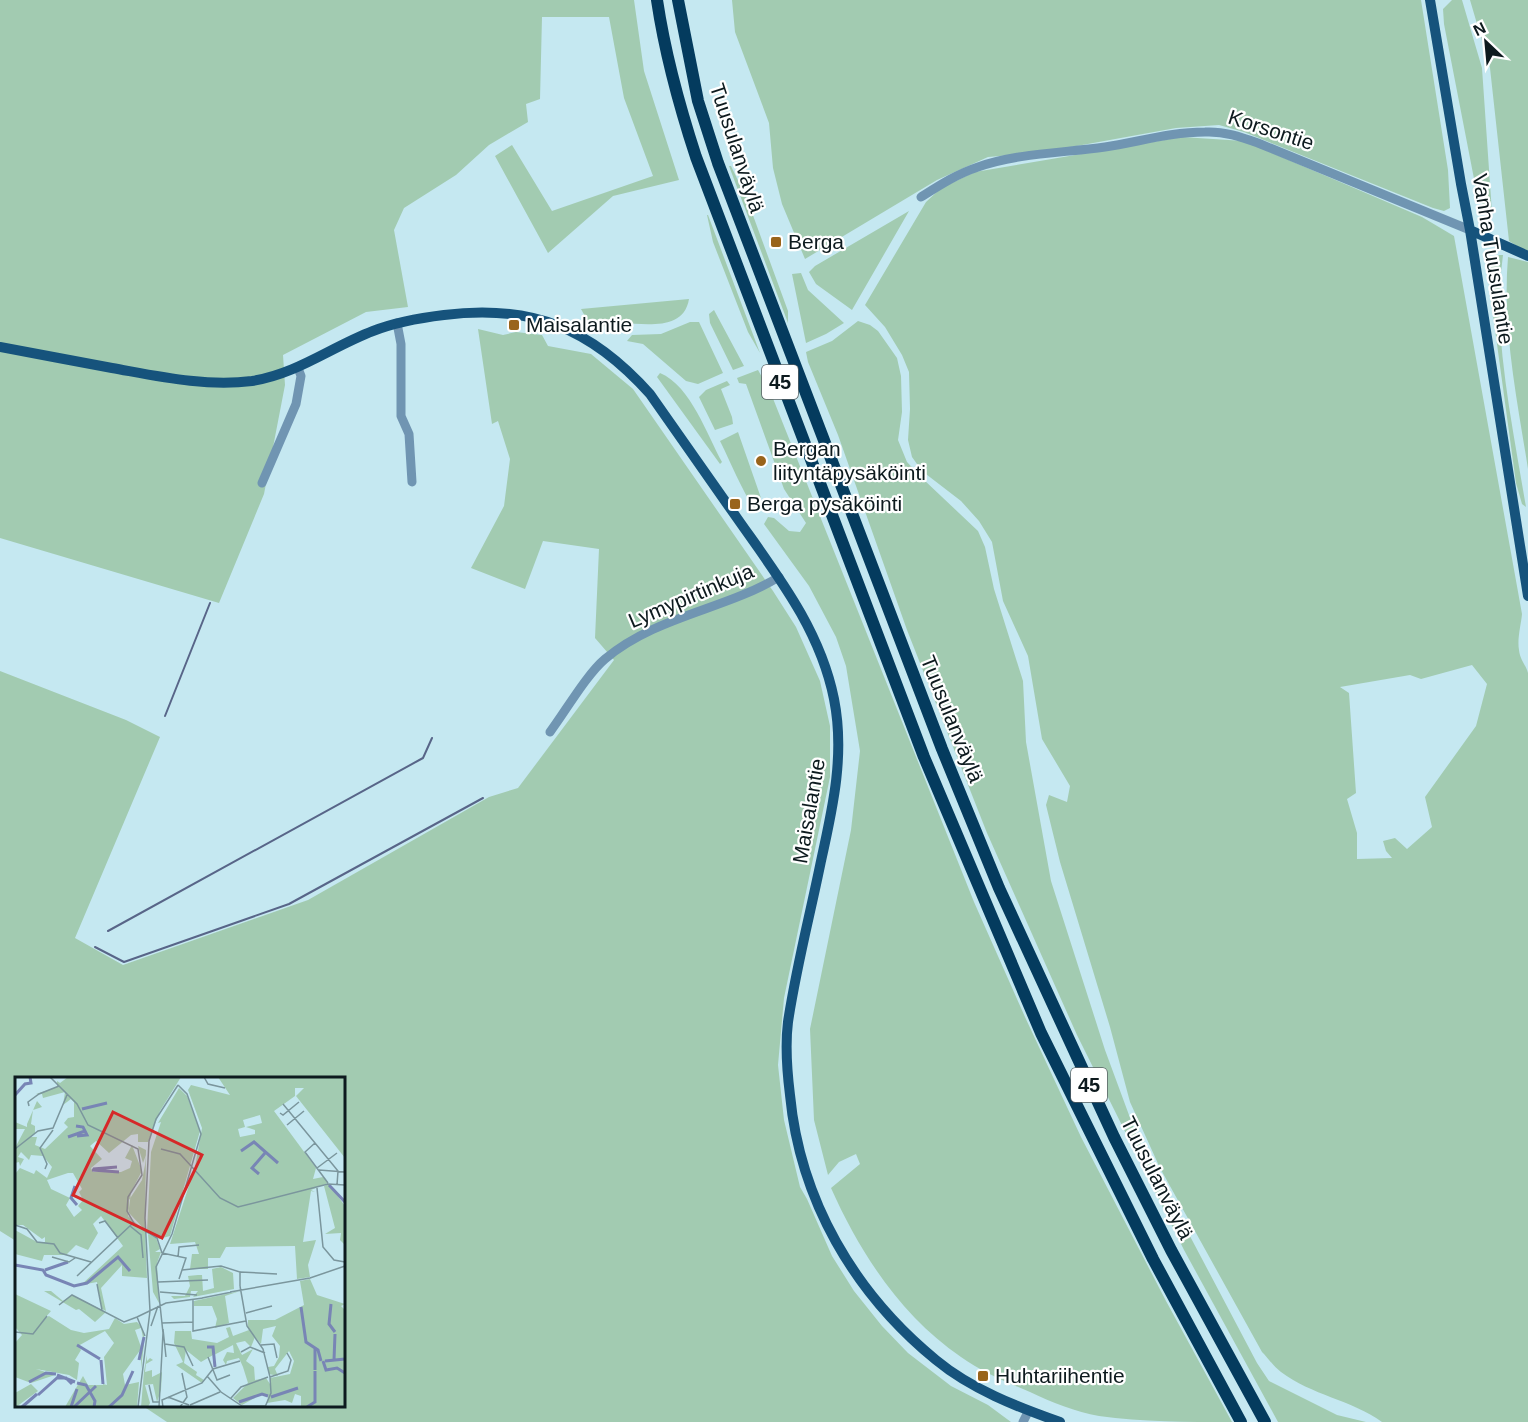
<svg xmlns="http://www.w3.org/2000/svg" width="1528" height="1422" font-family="Helvetica,sans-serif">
  <rect width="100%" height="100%" fill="#c5e8f1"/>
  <path fill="#a2cbb1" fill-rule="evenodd" d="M0,0H634L644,71L679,180L613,196L548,253L495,156L512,145L552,211L653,176L624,98L609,17H542L540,99L526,104L528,122L489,145L456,175L404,208L394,230L408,307L366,312L283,355L285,385L264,494L219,603L0,538Z
    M732,0H1421L1448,170L1450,208L1444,211L1433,208L1244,132L1219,125L1176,128L1038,153L988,157L937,180L805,259L782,204L773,168L769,123L735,32Z
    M1452,0H1462L1482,68L1492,213L1488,216L1476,189L1444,24L1443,9Z
    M1470,0H1528V253L1509,241L1490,68Z
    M1182,137L1244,141L1422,217L1454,236L1522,614C1521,625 1517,639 1519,650C1520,660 1526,665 1528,673V1422H1382C1352,1400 1311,1395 1281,1372C1274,1367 1268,1358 1262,1352L1160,1168L1130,1102L1110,1027L1060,862L1046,805L1049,795L1067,802L1070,786L1042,739L1028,656L1003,601L992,542L979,521L961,501L922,471L912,457L908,440L910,409L909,372L902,355L885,327L865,305L926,202L941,188L975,172ZM1472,665L1487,684L1476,726L1425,797L1432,827L1407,849L1395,838L1383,841L1386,851L1392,858L1357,859V833L1347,799L1356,793L1349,693L1340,687L1410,675L1421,679Z
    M729,166H731L747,199L788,311V323Z
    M909,211L852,310L816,284L809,272L815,266Z
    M707,215H708L760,353L748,332L713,242Z
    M1499,255H1503C1501,272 1499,289 1499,306C1501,373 1515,441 1526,507L1522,504L1516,483L1487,271L1488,262Z
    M1508,257L1528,262V469C1517,399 1502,328 1508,257Z
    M801,273L808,290L844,323L826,334L806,343L792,274Z
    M689,299C683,335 638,321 613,324C608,325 603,327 599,328L587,320L581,309Z
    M714,310L744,366L733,370L710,323L709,314Z
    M858,321L870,325L878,331L897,358L901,376L902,412L898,440L907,462L923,479L978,531L985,547L994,589L1023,681L1026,742L1051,881L1105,1050L1136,1134L1257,1363L1269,1381L1337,1415L1366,1422H1278L1184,1250L1077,1035L987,833L907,630L838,435L808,362L806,352L832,341Z
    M690,322H699L723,373L698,384L686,381L643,344L627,341L632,335L661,334Z
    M478,329L503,335L516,332L542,335L548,346L591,354L633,389L773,591L796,627L820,681L830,726V777L784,998L778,1065L784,1120L800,1187L807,1199L832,1256L854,1291L882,1326L908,1353L951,1386L988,1405L1011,1422H167L143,1406H344V1078H16V1241L0,1231V671L126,720L160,737L75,938L123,965L308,900L489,797L518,788L614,660L595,638L599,549L543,541L525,589L471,568L504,506L510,459L498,421L492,424Z
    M758,370L770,391L974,902L1025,1017L1081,1137L1166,1301L1232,1422C1188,1422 1142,1422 1099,1416C1076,1412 1051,1402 1030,1392C1006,1382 982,1372 961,1357C901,1316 860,1253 831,1188L860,1164L856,1154L839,1162L828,1175L814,1120L810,1029L851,830L860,751L846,666L836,637L809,586L764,524L768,517L774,518L789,531L800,532L806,523L784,489L746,384L739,383L737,378Z
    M660,373C691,386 707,435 722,462L720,464L657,377Z
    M727,381L730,385L721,389L732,417L733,424L715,430L699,397L706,390Z
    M738,432L761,498V505L756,511C741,489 732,465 720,441Z"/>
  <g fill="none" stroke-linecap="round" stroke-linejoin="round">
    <path stroke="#586588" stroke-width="2" d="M165,716L210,603
      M108,931L423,758L432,738
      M95,947L124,962L289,904L483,798"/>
    <path stroke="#7095b2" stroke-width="9" d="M921,197C940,185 957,174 978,167C1018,153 1063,153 1105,147C1138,142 1171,132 1205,132C1224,131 1241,137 1258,143L1470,230
      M397,323L401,344V416L409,434L412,482
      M262,483L296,404L301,376L298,368
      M550,732C565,712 587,674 605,659C656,616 724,610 779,577
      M1023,1422L1028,1412"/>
    <path stroke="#16537c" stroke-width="10" d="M1430,0L1461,184L1470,230L1528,596
      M1470,230L1528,256
      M0,347C37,354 75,361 112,368C157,376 205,387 252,381C297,374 331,347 373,331C396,322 419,318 444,315C532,304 591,328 650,394C679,435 708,477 737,518C777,575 820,629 834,699C845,754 833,807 821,861C810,915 796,968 788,1022C785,1046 787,1071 790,1095C800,1200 854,1293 936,1360C971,1389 1017,1407 1060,1422"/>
    <path stroke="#043b5e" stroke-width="12" d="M657,0C665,54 679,105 696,157L924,757L1041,1033L1153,1259L1241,1422
      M678,0L698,101L718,163L942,749L999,888L1114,1137L1171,1250L1265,1422"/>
  </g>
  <g fill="#99641b" stroke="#fff" stroke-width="2">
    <rect x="770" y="236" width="12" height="12" rx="3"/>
    <rect x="508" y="319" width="12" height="12" rx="3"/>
    <circle cx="761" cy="461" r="6"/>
    <rect x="729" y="498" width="12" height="12" rx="3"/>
    <rect x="977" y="1370" width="12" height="12" rx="3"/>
  </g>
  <g text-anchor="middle" stroke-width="4.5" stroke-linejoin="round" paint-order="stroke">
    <g fill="#fff" stroke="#565f62" stroke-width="1.5">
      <rect x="762" y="365" width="36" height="34" rx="4.5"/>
      <rect x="1071" y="1068" width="36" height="34" rx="4.5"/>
    </g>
    <g font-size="20" font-weight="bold" fill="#0d1a1e">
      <text x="780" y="389">45</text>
      <text x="1089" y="1092">45</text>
    </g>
    <g font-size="21" fill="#0d1a1e" stroke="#fff">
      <text transform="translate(1271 130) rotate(18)" y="7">Korsontie</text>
      <text transform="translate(737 148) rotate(72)" y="7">Tuusulanväylä</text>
      <text transform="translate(1493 259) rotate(81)" y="7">Vanha Tuusulantie</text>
      <text transform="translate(691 596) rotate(-23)" y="7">Lymypirtinkuja</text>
      <text transform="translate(952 719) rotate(68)" y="7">Tuusulanväylä</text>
      <text transform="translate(809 811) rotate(-80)" y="7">Maisalantie</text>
      <text transform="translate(1157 1178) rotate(63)" y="7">Tuusulanväylä</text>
    </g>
    <g font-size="21" fill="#0d1a1e" stroke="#fff" text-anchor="start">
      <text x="788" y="249">Berga</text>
      <text x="526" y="332">Maisalantie</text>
      <text x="773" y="456">Bergan<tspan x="773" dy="24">liityntäpysäköinti</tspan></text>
      <text x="747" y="511">Berga pysäköinti</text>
      <text x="995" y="1383">Huhtariihentie</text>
    </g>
  </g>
  <g transform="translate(15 1077)">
    <rect width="330" height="330" fill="#c5e8f1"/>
    <path d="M53,0H166L145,34L133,65H123V57L116,58L94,76L81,64L75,69L87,82L76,91L78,95H106L115,91L117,84L110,81L117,68L127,94L116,115L113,139L130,154L132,201L107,199V188L86,211L91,234L87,232L82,205L66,208L108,169L86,139L78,147L83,156L73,173L61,168L51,178H29L27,184L0,177V153L22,165H30V160L27,162L8,148H2L0,152V97L5,91L19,97L21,93L32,101L37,90L28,79L16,78L14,83L6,75L3,80L9,82L5,89L4,85L0,86V71L10,52H0V45L12,50V47L22,24L27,30L18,33L16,47L20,49V56L16,60H22L20,68L30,72L53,50L49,46L53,41L59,40V25L56,22L48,28L50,15L28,21L27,17H21L42,10V4L45,6ZM53,96H58L67,112L64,115L68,123L63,129L67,133L59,140L51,128L55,121L36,112L32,103ZM203,0H330V81L281,19L289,11H280V19L259,34L301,91L298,102L308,100L313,106L296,113L300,115L296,114L288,165L301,163L293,188L295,200L282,202L280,169L211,170L205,181H193V192H175L177,177H184L180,165L155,167L180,90L187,51L173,13L176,8L215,18ZM245,38L247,46L231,50L240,53V57L225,60L223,52L230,50L228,43ZM164,11L172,19L185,54L155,159L144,162L132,154L136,75L146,45L143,46ZM123,69L131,73L130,153L114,136V123L127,103L130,88L131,78L128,86ZM314,107L330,129V168L325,163L326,156L310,157L320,151L309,109ZM133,157L141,161L145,172L140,175H146L142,186L144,226L138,215ZM206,190L218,196L219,212L178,220L183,214H176L175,220L159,222L156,219H170L175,209L173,199L183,198H187L188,214L199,211L197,192ZM295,202L302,218L330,227L326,229L330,233V330H286V319L280,317L277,326L270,323L252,326L253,320L247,317L227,328L218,321L233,306L228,290L224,281L212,284L211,288L208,283L212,275L219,276L218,268L199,278L200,291L198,278L186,285L171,273L169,286L182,295L181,298L189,303L187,306L161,288L168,285L159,266L160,254H176L177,262L202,266L214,260L211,251L215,250L218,259L234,253L230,246L233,250V243H260L289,228L285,204ZM261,249L257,259L265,269L264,280L259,289L253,290L254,297L263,299L260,292L274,274L279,284L275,297L255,301V307L251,301L240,303L239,290L231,284L238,272L227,278L221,266L230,264L236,270L240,260L246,267L248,252ZM29,214H36L48,224L57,218L91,235L80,245L64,232L61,233ZM225,214L210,219L214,246L200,251L202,242L197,229H179V224ZM0,217L36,234L30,241L34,239L56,253L69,256L94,252L100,241L109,247L122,245L126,249L129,258V265L126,251L120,253L126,270L129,267L126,292V272L108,297L110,308L124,305L122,330H50L68,299L73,308H88L86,282L88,307L92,308L89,280L99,266L90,254L63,269L66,273L60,283L64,286L62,303L54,298L21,292L40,298L16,306L0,300V266L7,258L0,250ZM132,278V284L135,281L138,283L131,287L130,295L137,293V300L147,295L146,313L142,325L138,307L130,308L135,326L133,330H126L129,294ZM16,307L23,314L1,330L0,316Z" fill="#a2cbb1" fill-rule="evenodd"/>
    <path fill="none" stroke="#7885b5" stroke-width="3" d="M0,18L10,7L16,6L15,0M67,32L92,26M61,49L68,50L72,58L62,59M53,60L70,54M226,74L239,65L263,86M78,92L102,90M77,93L104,95M244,97L237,91L250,76M314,108L330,125M60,109L56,121L62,128M0,188L28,193L31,198L59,209L72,206L103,180L115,194M30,193L53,185M316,227L314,247L320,255M286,230L291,265L303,273L306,284M62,268L85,282M192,270H198L200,290M300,271V293M86,283L88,307M124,283L129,260M319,283L320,257M308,284L311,293L322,291L330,296M310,284L330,282M42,298L60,305M14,305L31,296L41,297M62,306L71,308L80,324L79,330M23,318L42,301H51L57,307M256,320L283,311M224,325L247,317L253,319M7,330L22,317M56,330L62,312M59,330L81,309M94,330L107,318L118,294M292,330L300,325V294"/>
    <path fill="none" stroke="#7b969d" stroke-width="1.5" d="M35,0L62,27L73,48L123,72L127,98L113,120L112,134L120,148L142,161L147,176M189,0L193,7L210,11M268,27L323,94L322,108M14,29L13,25L24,17L44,9M265,36L268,38L284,25M272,48L289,34M300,66L290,75L313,106M0,72L23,54L38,51L52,18M146,72L165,77L177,90M177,90L205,121L223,130L313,107L330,108M302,91L322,76M30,92L32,87L25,71L38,53M304,93L330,95M302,111L308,170L319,183L330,185M84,146L90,144L103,161M0,148L12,152L22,165L39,167L45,176L76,185M115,149L126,158L128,181M147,176L171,181L164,202M37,180L54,185L60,181M163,180L164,170L184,168M167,193L206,189L225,195V209M225,195L262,197M62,199L118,146M143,205L193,203M82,207L87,233M225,209L232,249L248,272L255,300L256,316L250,330M145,215L182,218M215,215L295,201L330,189M187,221L217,215M178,223V254L231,244M44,228L57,218L109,245L122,240M231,236L257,229M122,240L151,226L188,221M122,240L130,259M147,246L178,245M136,249L143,229M148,252L151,280M0,255L18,257L32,239M150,267L169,270L178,289M246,268L259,267L262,281M226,275L235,270L250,276M193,280L202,303L215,298M192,299L206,315L227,329H250M255,300L273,294L276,283L272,276M134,308L138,325H144M153,320L174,328M216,321L226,310L253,300M175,328L205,315M123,330L135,234L130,141L134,64L141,42L163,8M144,330L148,256L141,190L157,157L186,57L172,17L163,8M148,330L147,323L187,306L198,292L225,284M165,330L172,320L167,296"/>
    <path fill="#d62828" fill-opacity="0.15" stroke="#d62828" stroke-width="3" d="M98,35L187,78L147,161L58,118Z"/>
    <rect width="330" height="330" fill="none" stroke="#0d1a1e" stroke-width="3"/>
  </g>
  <g transform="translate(1486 42) rotate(334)" stroke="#ffffff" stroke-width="4.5" paint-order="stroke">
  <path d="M0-4.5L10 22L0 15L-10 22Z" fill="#0d1a1e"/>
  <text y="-9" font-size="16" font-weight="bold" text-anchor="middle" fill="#0d1a1e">N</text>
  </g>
</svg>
